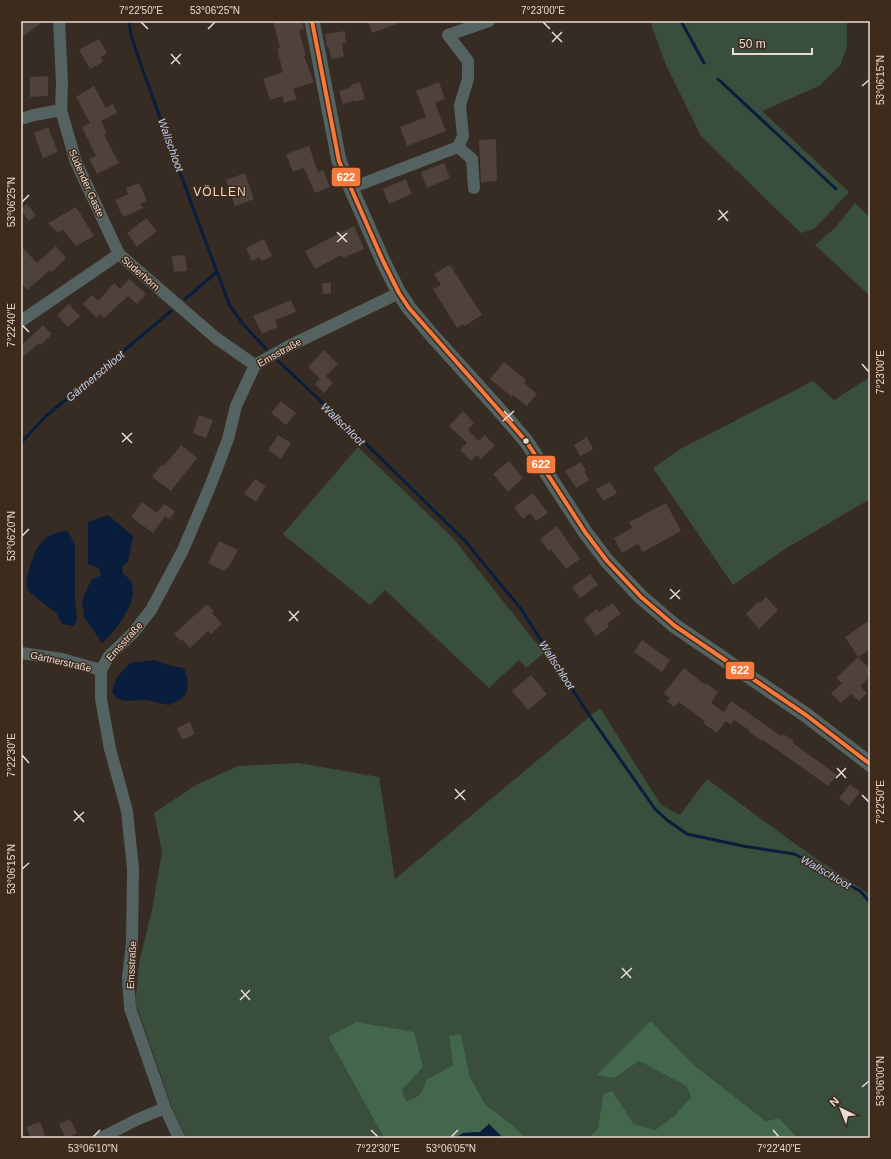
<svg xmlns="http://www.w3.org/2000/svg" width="891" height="1159" font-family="Helvetica,sans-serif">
  <rect width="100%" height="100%" fill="#362c24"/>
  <path fill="#394e3c" d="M650,21H847V46L840,66L819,86L762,111L849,192L814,229L801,233L701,136L666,65Z
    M855,203L870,217V296L815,245L835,228Z
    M870,377V499L785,549L733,585L653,468L682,448L813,381L834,400Z
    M358,447L453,538L544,653L526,668L519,660L489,688L385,590L370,605L283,534Z
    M600,708L661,805L680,815L707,779L798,846L870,895V1138H798L779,1118L766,1121L693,1064L651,1021L615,1078L639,1061L686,1086L691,1097L674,1116L655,1130L634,1124L627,1114L603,1095L598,1129L588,1138H525L515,1127L485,1104L470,1077L461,1034L449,1037L453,1065L426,1080C422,1094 420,1097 406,1101L402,1090L423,1067L356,1022L328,1037L384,1138H186L171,1105L137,1007H135L139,963L152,910L162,852L154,813L196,785L238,766L298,763L379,777L395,879Z"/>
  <path fill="#43674a" d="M651,1021L693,1064L766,1121L779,1118L798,1138H588L598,1128L603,1095L612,1091L634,1124L655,1130L674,1116L691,1097L686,1086L639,1061L615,1078L597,1075Z
    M356,1022L414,1032L423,1067L402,1090L406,1101C420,1097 422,1094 426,1080L453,1065L449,1036L461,1034L470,1077L485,1104L515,1127L525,1138H503L489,1124L480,1132L463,1133L455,1138H384L328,1037Z"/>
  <path fill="#091e3c" d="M108,515L133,536L128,562L122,567L123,574C149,589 117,630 102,643L84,617L82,601L91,580L101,575L99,568L88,564V522Z
    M68,531L75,545V600L77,619L74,626L62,624L56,613L28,591C25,584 27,577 29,570C35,548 43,532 68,531Z
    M154,660L171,666L184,668C188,677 191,692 181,699C178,701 173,703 169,705C161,704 152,700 145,700C131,699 119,706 112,691L117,677L130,663Z
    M489,1124L503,1138H455L463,1133L480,1132Z"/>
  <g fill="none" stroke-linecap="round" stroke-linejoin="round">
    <path stroke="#091e3c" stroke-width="3" d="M129,21L131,35L142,68L196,216L230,306L243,324L266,349
      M681,21L704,63
      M718,79L836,189
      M185,299L217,272
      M278,361L353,431L465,541L521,609L587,712L655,809L667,820L687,834L743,846L794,854L813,863L829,874L860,891L870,902
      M21,443L45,417L171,311"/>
  </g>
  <path fill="#4f413c" d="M21,21H44L21,38Z
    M273,21H302L304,29L299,30L306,56H304L314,82L293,89L297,99L284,103L282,96L270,100L263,79L283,72L277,49L280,48Z
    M368,21H402V22L372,33Z
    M345,31L346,43H342L344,57L331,59L329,47H327L325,34Z
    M99,39L107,53L101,57L103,62L90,69L79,50Z
    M48,76V96L30,97V77Z
    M360,82L365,99L355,102V100L343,104L339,91L351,87V85Z
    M439,82L445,99L435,103L446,131L407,146L400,127L426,117L416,91Z
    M94,86L106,108L113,104L117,113L101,121L107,134L104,135L119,163L97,174L89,159L96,156L82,127L90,123L76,97Z
    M48,127L58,152L43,158L34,133Z
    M496,139L497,181L481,182L479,140Z
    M309,146L318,172L323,170L330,187L315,193L304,168L293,172L286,154Z
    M444,163L450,178L427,188L421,172Z
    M245,173L254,199L235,206L226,180Z
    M406,179L412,194L389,204L383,189Z
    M139,183L147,201L140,204L144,208L123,217L115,200L128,194L126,188Z
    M27,204L36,215L29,221L21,211V209Z
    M76,207L94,236L76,246L63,230L58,233L48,223Z
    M146,218L157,231L137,247L127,233Z
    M354,226L364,249L343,258L341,255L315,269L305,251Z
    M264,239L272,256L262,261L259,257L252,261L246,248Z
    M21,246L37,263L56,246L66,258L52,272L50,270L27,290L21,283Z
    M185,255L187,271L174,272L172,256Z
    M450,265L482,315L464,326L463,324L457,328L433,289L441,285L434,274Z
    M129,279L146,294L137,304L128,296L104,318L100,314L97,318L83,304L92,295L98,301L114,283L120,289Z
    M322,283H331V294H323Z
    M291,300L296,312L275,320L278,327L262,334L253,316Z
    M69,304L80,316L68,327L57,315Z
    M43,325L52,334L41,345L39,343L21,359V346Z
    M324,350L338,364L326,376L333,383L324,393L315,384L320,379L308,367Z
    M504,362L526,380L524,383L537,394L527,406L513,395L512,397L490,379Z
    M281,401L296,413L286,425L271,413Z
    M463,411L474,423L468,430L479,441L485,435L495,446L481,459L477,455L471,461L460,450L467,443L449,426Z
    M199,415L213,420L206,438L193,433Z
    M278,435L291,443L281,459L268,450Z
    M587,437L593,449L580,456L574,445Z
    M181,445L197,458L171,491L152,477L162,464L164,466Z
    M509,461L523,478L508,492L493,474Z
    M581,462L586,470L584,471L589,480L576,488L565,471Z
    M255,479L266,486L256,502L244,494Z
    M610,482L617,493L603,501L596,489Z
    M533,493L548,513L536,521L530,513L523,519L514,507Z
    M142,502L157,513L164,504L175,511L170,519L165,516L153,533L131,517Z
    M666,503L681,531L643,552L638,544L622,553L614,538L632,528L629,522Z
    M557,526L580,559L566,569L551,549L549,551L540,539Z
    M219,541L238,550L228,568L227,567L224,571L208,563Z
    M590,574L598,585L580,598L572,587Z
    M766,597L778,610L759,629L746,614L758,602L760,603Z
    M613,603L621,614L607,623L609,627L596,636L584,619L597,609L599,612Z
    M207,604L214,611L212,613L222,624L211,634L208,631L190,648L183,640L181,641L174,634Z
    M870,620V649L858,657L845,637Z
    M642,640L670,660L662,672L634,652Z
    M858,657L870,669V676L860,686L867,693L859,701L851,694L841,703L831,693L842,683L836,678Z
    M684,668L705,685L706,683L718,692L711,703L724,712L731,701L781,736L783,734L794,741L793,743L837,775L828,786L763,740L762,741L748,731L749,730L734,720L731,724L726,721L717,733L703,723L705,721L679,702L674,707L667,701L670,698L664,693Z
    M531,675L547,694L528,710L512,691Z
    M190,722L195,734L182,740L177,728Z
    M850,784L860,792L849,806L839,798Z
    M70,1119L77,1133L65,1138L59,1124Z
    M40,1122L46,1138H31L26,1127Z"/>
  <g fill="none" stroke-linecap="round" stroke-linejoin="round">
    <path stroke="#556262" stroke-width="12" d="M59,21L62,83L61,110L76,162L119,254
      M21,119L34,115L61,110
      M458,147L472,159L474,188
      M351,188L458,147L463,136L460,105L468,79V61L448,35L489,21
      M21,321L119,254L216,338L255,365
      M21,653L62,659L101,670
      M101,1138L136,1120L165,1108
      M179,1138L165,1108L130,1008L128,978L132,943L133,869L127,811L110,749L101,699V670L109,656L133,633L151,610L183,550L211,484L228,439L236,406L255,365L289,346L399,293"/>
    <path stroke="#556262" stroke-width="15" d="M312,21L339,161L383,261L399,293L409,308L430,333L501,412L526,441L585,532L607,561L641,597L675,626L806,715L870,764"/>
    <defs>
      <path id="bus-1" d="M312,21L339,161L383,261L399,293L409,308L526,441L585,532L607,561L641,597L675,626L806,715L870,764"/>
    </defs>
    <use href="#bus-1" stroke="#3e2b1c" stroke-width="7"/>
    <use href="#bus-1" stroke="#f6793e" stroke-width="4"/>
  </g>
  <path fill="none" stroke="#e8dbd2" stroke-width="1.5" d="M141,22L148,29M543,22L550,29M208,29L215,22M552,32L562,42M552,42L562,32M171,54L180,64M171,64L181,54M862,86L869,80M22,202L29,195M719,210L728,221M718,220L728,211M337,232L347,242M337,242L347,233M22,325L29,332M862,364L869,372M504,411L513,421M503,421L514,411M122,433L132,443M122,442L132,433M22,536L29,529M670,589L680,599M670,599L680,590M289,611L298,621M289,621L299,611M22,755L29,763M837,768L846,778M836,778L846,768M455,789L465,800M862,795L869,802M455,799L465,790M74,811L84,822M74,821L84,812M22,869L29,863M622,968L631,978M621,978L632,968M241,990L250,1000M240,1000L250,990M862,1087L869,1081M371,1130L378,1137M773,1130L779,1137M93,1137L100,1130M451,1137L458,1130"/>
  <circle fill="#e8dbd2" stroke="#3e2b1c" stroke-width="1.5" cx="526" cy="441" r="3.5"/>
  <g text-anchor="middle" stroke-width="3" stroke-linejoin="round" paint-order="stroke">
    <g font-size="10" fill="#e8dbd2" stroke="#3e2b1c">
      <text transform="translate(87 183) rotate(66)" y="4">Südender Gaste</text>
      <text transform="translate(141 273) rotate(41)" y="4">Süderhörn</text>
      <text transform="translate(279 352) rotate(-29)" y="4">Emsstraße</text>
      <text transform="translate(124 641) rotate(-48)" y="4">Emsstraße</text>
      <text transform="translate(61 661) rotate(13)" y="4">Gärtnerstraße</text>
      <text transform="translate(131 965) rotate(-87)" y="4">Emsstraße</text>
    </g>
    <g font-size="11" font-style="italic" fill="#b9d4fa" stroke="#3e2b1c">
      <text transform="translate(171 145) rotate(70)" y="4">Wallschloot</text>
      <text transform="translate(95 376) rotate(-40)" y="4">Gärtnerschloot</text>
      <text transform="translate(343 424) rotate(44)" y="4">Wallschloot</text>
      <text transform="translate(557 665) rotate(57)" y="4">Wallschloot</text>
      <text transform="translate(826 872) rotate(30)" y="4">Wallschloot</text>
    </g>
    <g font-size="12" letter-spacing="1" fill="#efd4c3" stroke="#3e2b1c">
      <text x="220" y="196">VÖLLEN</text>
    </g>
  </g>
  <g stroke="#3e2b1c" stroke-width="1.5">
    <rect x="331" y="167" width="30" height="20" rx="4" fill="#f6793e"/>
    <rect x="526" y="455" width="30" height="19" rx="4" fill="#f6793e"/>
    <rect x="725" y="661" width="30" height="19" rx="4" fill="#f6793e"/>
  </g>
  <g font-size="11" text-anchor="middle" font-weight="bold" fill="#fff">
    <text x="346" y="181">622</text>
    <text x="541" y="468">622</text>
    <text x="740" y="674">622</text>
  </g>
  <rect width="891" height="1159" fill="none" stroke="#3e2b1c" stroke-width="44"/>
  <g transform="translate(841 1109) rotate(317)" stroke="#3e2b1c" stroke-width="3" paint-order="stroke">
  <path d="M0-3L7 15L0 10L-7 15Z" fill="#e8dbd2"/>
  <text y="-6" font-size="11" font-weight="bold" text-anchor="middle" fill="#e8dbd2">N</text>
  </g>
  <path d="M733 48v6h79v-6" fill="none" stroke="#e8dbd2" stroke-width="2"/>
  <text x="739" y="48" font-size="12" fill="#e8dbd2" stroke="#3e2b1c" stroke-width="3" paint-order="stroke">50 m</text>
  <rect x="22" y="22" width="847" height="1115" fill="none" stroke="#e8dbd2" stroke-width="1.5"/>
  <g font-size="10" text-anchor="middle" fill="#e8dbd2">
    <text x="141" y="14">7°22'50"E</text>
    <text x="215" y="14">53°06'25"N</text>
    <text x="543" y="14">7°23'00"E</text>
    <text transform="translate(880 80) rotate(-90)" y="4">53°06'15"N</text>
    <text transform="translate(11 202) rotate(-90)" y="4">53°06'25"N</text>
    <text transform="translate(11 325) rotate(-90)" y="4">7°22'40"E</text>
    <text transform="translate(880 372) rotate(-90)" y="4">7°23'00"E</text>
    <text transform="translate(11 536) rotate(-90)" y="4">53°06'20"N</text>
    <text transform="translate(11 755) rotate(-90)" y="4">7°22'30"E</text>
    <text transform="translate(880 802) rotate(-90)" y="4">7°22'50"E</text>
    <text transform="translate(11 869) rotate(-90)" y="4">53°06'15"N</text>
    <text transform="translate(880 1081) rotate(-90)" y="4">53°06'00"N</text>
    <text x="93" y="1152">53°06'10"N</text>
    <text x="378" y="1152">7°22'30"E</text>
    <text x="451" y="1152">53°06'05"N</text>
    <text x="779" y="1152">7°22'40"E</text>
  </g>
</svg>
